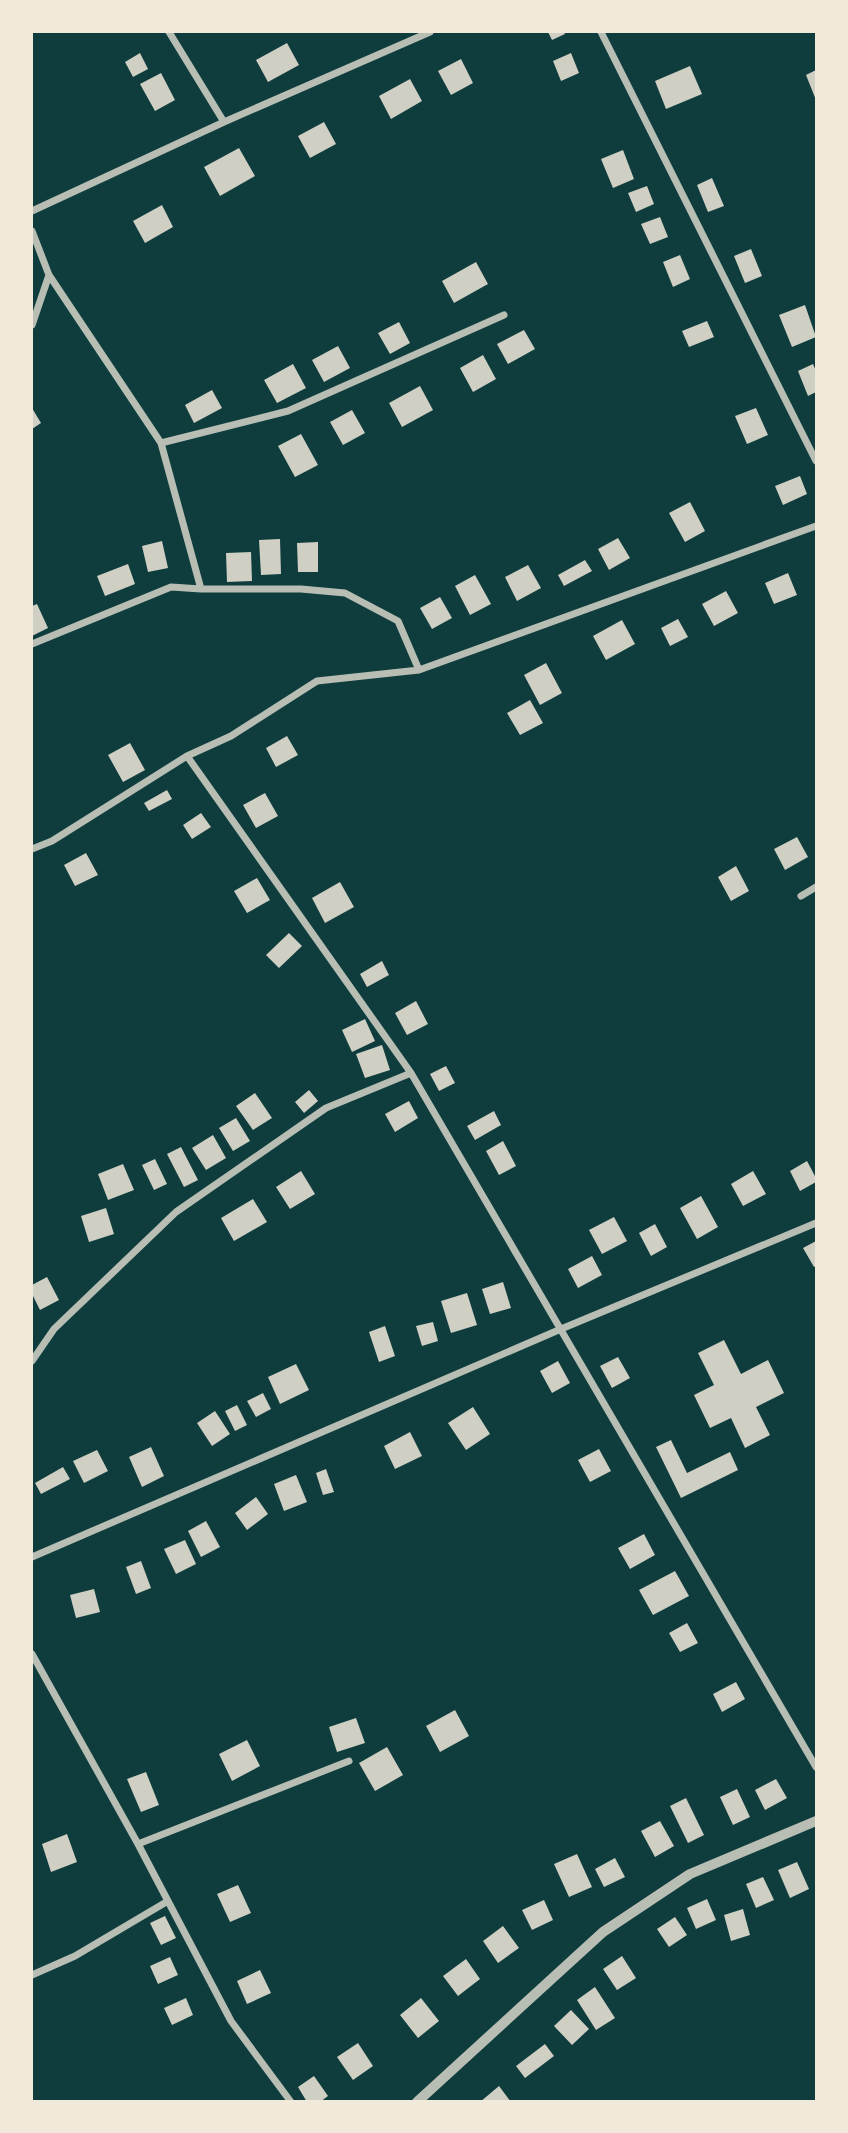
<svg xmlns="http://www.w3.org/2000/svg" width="848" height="2133" font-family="Montserrat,sans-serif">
  <rect width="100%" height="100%" fill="#0f3d3e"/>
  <path fill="#cfcfc3" d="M548,32H564L565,34L552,40Z
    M287,43L299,65L268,82L256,60Z
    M140,53L148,69L133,77L125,62Z
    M571,53L579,73L561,81L553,61Z
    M461,59L473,83L451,95L438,71Z
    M690,66L702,94L666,109L655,81Z
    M816,70V100L806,75Z
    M161,73L175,100L155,111L140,84Z
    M410,79L422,101L391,119L379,96Z
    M324,122L336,144L310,158L298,136Z
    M239,148L255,176L220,196L204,167Z
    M623,150L634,179L613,188L601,159Z
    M712,178L724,206L708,212L697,185Z
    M647,186L654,204L636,212L628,193Z
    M162,205L173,227L145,243L133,221Z
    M660,217L668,237L650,244L641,224Z
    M751,249L762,276L745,283L734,256Z
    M680,255L690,279L673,287L663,262Z
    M476,262L488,284L454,303L442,281Z
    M805,305L816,337L792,347L779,315Z
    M707,321L714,337L689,347L682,331Z
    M399,322L410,343L390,354L378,333Z
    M524,330L535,349L508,364L497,344Z
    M338,346L350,368L324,382L312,360Z
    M483,355L496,379L473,392L460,368Z
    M293,364L306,388L277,403L264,380Z
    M813,364L816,371V392L808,396L798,371Z
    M420,386L433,410L402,427L389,403Z
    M212,390L222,408L194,423L185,405Z
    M32,408L41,423L32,429Z
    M756,408L768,435L747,444L735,416Z
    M352,410L365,433L343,445L330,422Z
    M301,434L318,465L295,477L278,446Z
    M800,476L807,494L783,505L775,486Z
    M690,502L705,531L685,542L669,513Z
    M618,538L630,558L609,570L598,549Z
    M280,539L281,574L261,575L259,540Z
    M162,541L168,568L148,572L142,546Z
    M318,542V572H298L297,543Z
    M251,552L252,581L227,582L226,553Z
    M585,560L592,571L564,586L558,575Z
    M128,564L135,584L105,596L97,576Z
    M528,565L541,588L517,601L505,577Z
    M788,573L797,595L774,604L765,583Z
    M475,575L491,604L470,615L455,586Z
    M726,591L738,613L714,626L702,604Z
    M440,597L452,618L432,629L420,608Z
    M37,604L48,628L32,636V606Z
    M678,619L688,637L670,646L661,628Z
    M622,620L635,644L606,660L593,636Z
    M546,663L562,693L540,705L524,675Z
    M530,700L543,723L520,735L507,713Z
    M287,736L298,755L276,767L266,748Z
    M130,743L145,770L123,782L108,755Z
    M167,790L172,799L149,811L144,803Z
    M265,793L278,816L256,828L243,805Z
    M201,813L211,827L192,839L183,825Z
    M797,837L808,857L785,870L774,849Z
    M86,853L98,875L75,886L64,865Z
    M736,866L749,891L731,901L718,877Z
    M257,878L270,900L247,913L234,891Z
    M340,882L354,907L325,923L312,898Z
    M289,933L302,946L279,968L266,955Z
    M382,961L389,975L367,987L360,974Z
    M416,1001L428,1024L407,1035L395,1013Z
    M365,1019L375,1041L352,1052L342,1030Z
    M382,1045L390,1070L365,1078L356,1054Z
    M446,1066L455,1083L439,1091L430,1074Z
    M309,1090L318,1101L304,1113L295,1102Z
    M255,1093L272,1118L253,1130L236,1106Z
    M409,1101L418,1118L395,1132L385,1114Z
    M494,1111L501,1125L475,1140L467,1126Z
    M236,1118L250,1141L233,1151L219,1128Z
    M213,1135L226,1158L206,1170L192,1148Z
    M503,1141L516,1166L499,1175L486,1151Z
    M181,1147L198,1180L184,1187L167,1154Z
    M155,1159L167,1184L154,1190L142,1165Z
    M807,1161L816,1178V1182L800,1191L790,1171Z
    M123,1164L134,1190L108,1200L98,1174Z
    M301,1171L315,1194L290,1209L276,1187Z
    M753,1171L766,1194L743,1206L731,1184Z
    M701,1196L718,1227L697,1239L680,1208Z
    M253,1199L267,1222L234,1241L221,1218Z
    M106,1208L114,1234L89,1242L81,1216Z
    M614,1217L627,1241L602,1254L589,1230Z
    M655,1224L667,1247L651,1256L639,1233Z
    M816,1241V1266L814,1267L803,1248Z
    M592,1256L602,1275L578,1288L568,1269Z
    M47,1277L59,1300L40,1310L32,1294V1285Z
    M503,1282L511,1308L490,1314L482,1289Z
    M467,1293L477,1325L451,1333L441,1301Z
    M433,1322L438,1341L422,1346L416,1326Z
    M385,1326L395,1356L379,1362L369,1332Z
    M724,1340L741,1374L768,1360L784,1393L756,1407L770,1435L745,1448L731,1418L710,1428L694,1395L714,1385L698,1353Z
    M618,1357L630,1378L612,1388L600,1366Z
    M558,1361L570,1383L552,1393L540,1371Z
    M296,1364L309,1390L280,1404L268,1377Z
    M263,1393L271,1409L256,1417L247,1401Z
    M237,1405L247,1425L235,1431L225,1411Z
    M473,1407L490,1434L466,1450L448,1423Z
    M215,1411L230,1434L212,1446L197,1423Z
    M410,1432L422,1456L395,1469L384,1446Z
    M671,1440L687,1473L730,1452L738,1470L681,1498L656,1447Z
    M151,1447L164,1476L142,1487L129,1457Z
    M599,1449L611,1471L590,1482L578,1460Z
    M97,1450L108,1471L84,1483L73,1461Z
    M63,1467L70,1479L41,1494L35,1483Z
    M326,1469L334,1492L323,1495L316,1473Z
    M296,1475L307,1502L284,1511L274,1484Z
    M256,1497L268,1514L247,1530L235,1513Z
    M206,1521L220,1547L201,1557L188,1531Z
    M644,1534L655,1555L630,1569L618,1548Z
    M185,1540L196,1564L176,1574L164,1549Z
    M141,1561L151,1588L136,1594L126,1567Z
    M675,1571L689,1596L653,1615L639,1590Z
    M94,1589L100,1612L76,1618L70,1595Z
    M687,1623L698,1643L680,1652L669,1633Z
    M736,1682L745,1699L722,1712L713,1694Z
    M455,1710L469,1736L440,1752L426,1726Z
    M356,1718L365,1743L337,1752L329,1727Z
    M247,1740L260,1766L232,1781L219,1754Z
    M387,1747L403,1775L375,1791L359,1763Z
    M146,1772L159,1805L141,1812L127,1779Z
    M776,1779L787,1798L765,1810L755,1790Z
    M737,1789L750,1817L733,1825L720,1797Z
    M686,1798L704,1835L688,1843L670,1806Z
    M660,1821L674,1846L655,1857L641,1831Z
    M67,1834L77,1862L51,1872L42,1844Z
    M577,1854L592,1887L569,1897L554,1864Z
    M615,1858L625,1877L604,1887L595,1869Z
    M797,1862L809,1889L790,1898L778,1870Z
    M763,1877L774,1900L756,1908L746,1884Z
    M238,1885L251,1913L230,1922L217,1894Z
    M707,1899L716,1920L696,1929L687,1908Z
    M544,1900L553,1920L532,1930L522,1910Z
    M743,1909L750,1935L731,1941L724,1915Z
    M165,1916L176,1938L161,1945L150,1923Z
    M675,1917L687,1935L669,1947L657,1929Z
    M503,1926L519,1948L498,1963L483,1941Z
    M622,1956L636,1978L617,1990L603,1969Z
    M170,1957L178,1975L158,1984L150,1966Z
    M466,1959L480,1979L458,1996L443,1976Z
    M260,1970L271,1993L247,2004L237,1981Z
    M595,1987L615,2018L596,2030L577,2000Z
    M186,1998L193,2015L172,2025L164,2008Z
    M421,1998L439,2021L418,2038L400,2015Z
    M571,2010L589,2029L572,2045L554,2026Z
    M358,2043L373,2066L353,2080L337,2057Z
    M545,2044L554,2056L525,2078L516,2066Z
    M314,2076L328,2096L320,2102H307L298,2087Z
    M499,2086L511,2102H480Z"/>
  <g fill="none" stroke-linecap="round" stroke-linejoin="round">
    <path stroke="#b8beb3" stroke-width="7" d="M169,32L224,122
      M601,32L816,461
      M32,211L224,122L430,32
      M32,231L49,275L161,443L288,411L504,315
      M32,325L49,275
      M161,443L201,589
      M32,644L171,587L201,589H301L345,593L398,621L419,670
      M187,756L411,1073L816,1767
      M32,849L52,841L187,756L231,736L317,681L419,670L816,526
      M801,896L816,887
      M32,1361L54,1329L176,1212L326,1108L411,1073
      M32,1557L561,1329L816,1223
      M32,1654L138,1844L231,2021L291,2102
      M138,1844L349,1761
      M32,1975L75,1956L168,1901"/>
    <path stroke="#b8beb3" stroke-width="10" d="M417,2102L603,1932L690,1874L816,1821"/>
  </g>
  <rect width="848" height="2133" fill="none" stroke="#f1e9da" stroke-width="66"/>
</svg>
